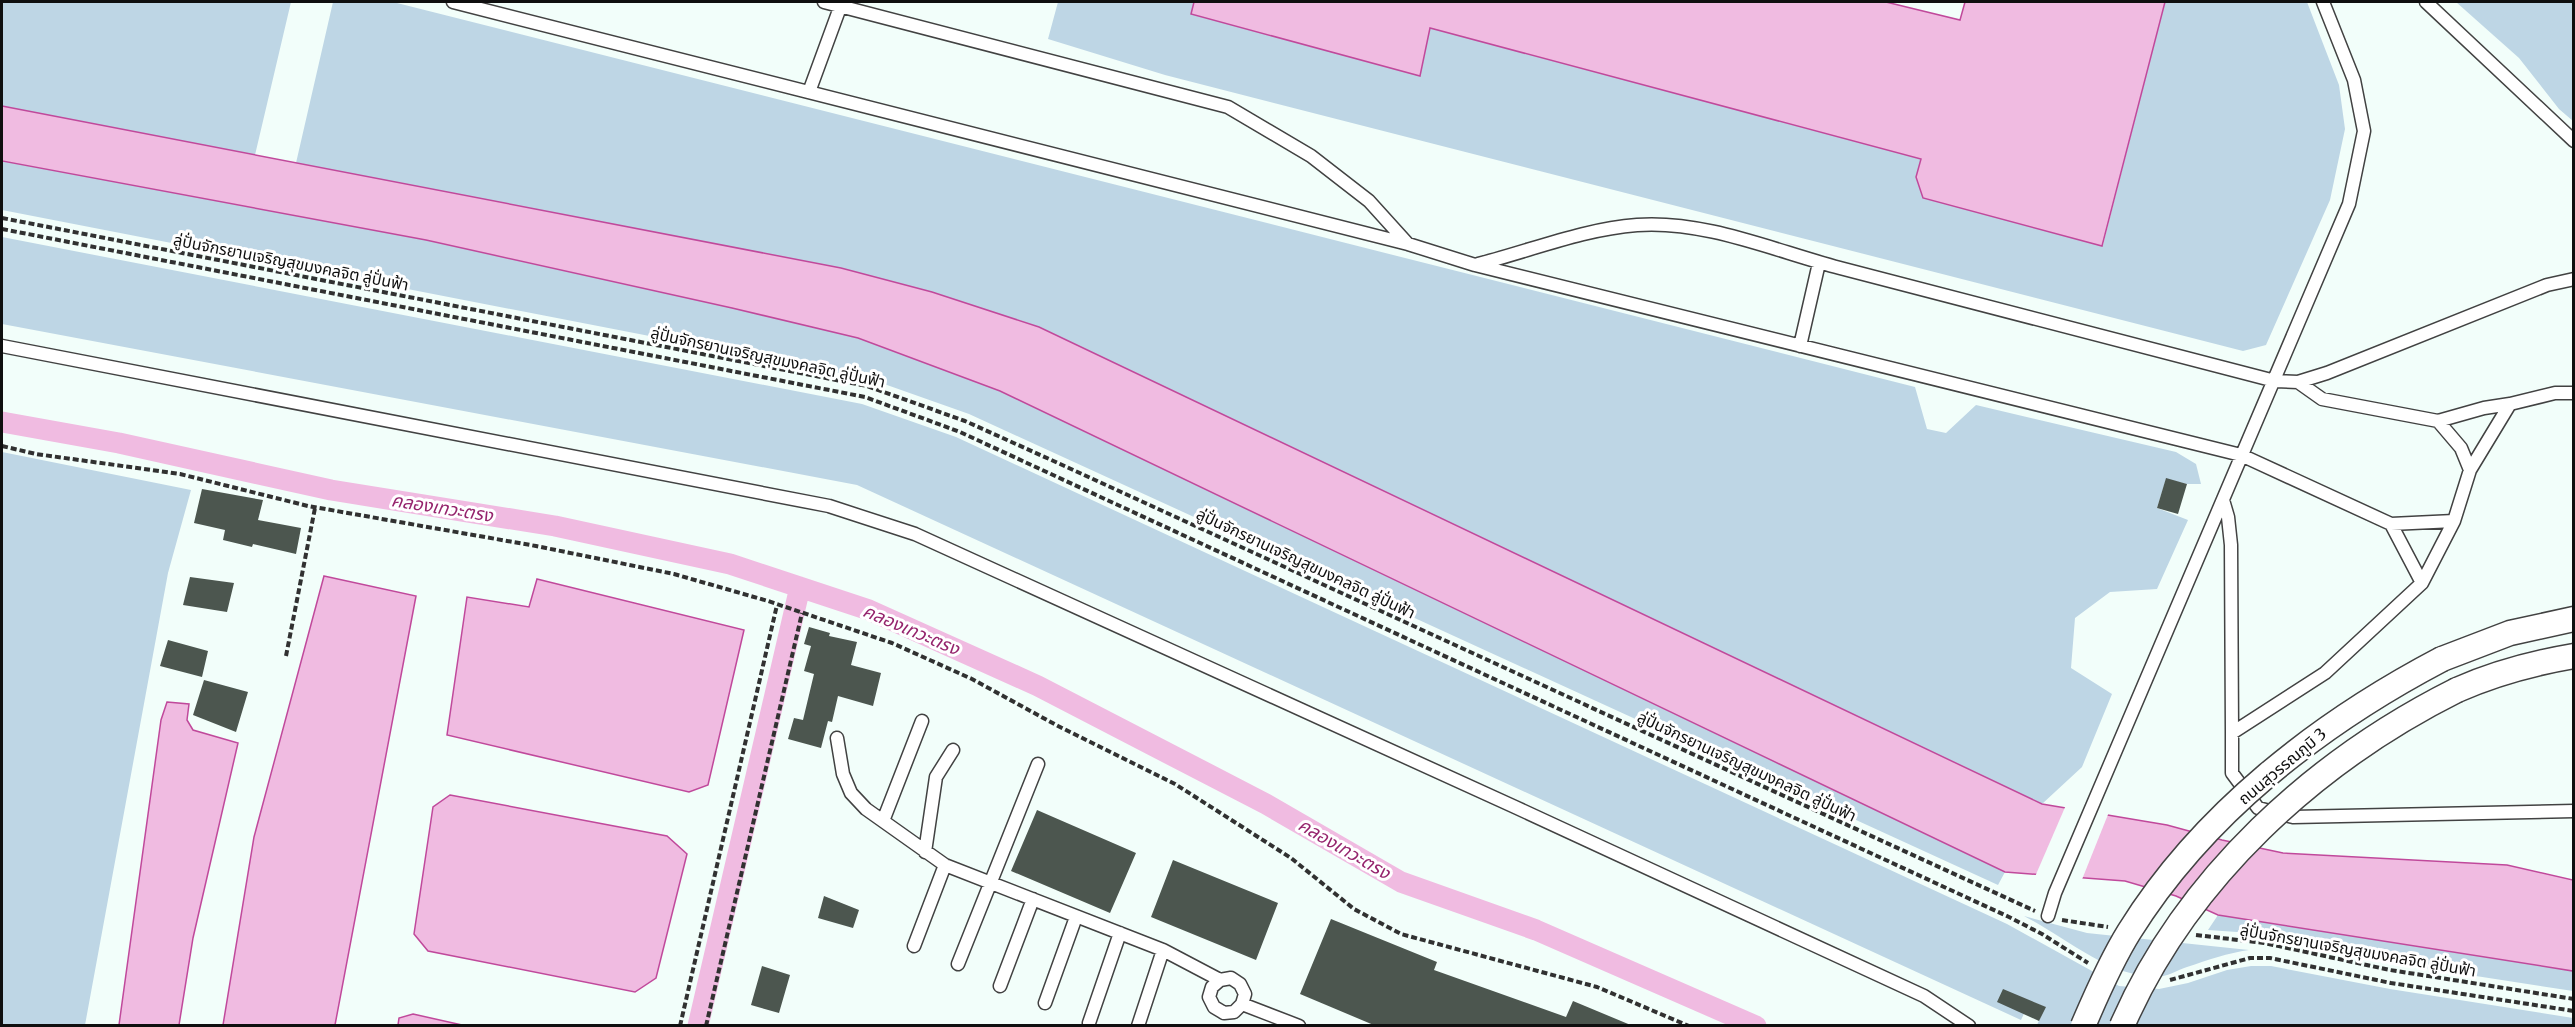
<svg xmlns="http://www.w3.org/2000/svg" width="2575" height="1027" font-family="Merriweather,'Noto Sans Thai',serif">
  <rect width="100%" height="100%" fill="#f2fefa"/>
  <path fill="#bed6e5" d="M2,2H291L255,155L2,106Z
    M333,2H393L1915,387L1927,429L1946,433L1976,405L2176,452L2196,464L2201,484H2187L2166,479L2157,508L2188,520L2157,589L2110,592L2075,618L2071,668L2112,694L2082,767L2042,804L1039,327L932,292L841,268L296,163Z
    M1058,2H1194L1191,14L1420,76L1430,28L1921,159L1916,177L2103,245L2165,2H2307L2339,85L2345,129L2330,200L2266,345L2243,351L1165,75L1048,39Z
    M2456,2H2573V121L2559,109L2519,58Z
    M2,161L426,240L732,308L858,338L1000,391L2005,872L1998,885L969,414L870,379L2,210Z
    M2,237L862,404L956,437L2007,924L2119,986L2159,989L2188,983L2227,970L2251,966H2271L2390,989L2573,1018V1025H2037L2045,1007L2030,1001L2021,1020L857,485L2,324Z
    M2,452L191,490L168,573L85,1025H2Z
    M2218,915L2573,971V991L2392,963L2266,934L2208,930Z
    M2024,916L2087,933L2249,950C2228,953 2208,960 2187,967C2178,970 2166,977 2157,977C2109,977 2065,937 2024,916Z"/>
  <path fill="#f0bbe1" stroke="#c0499b" stroke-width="1.5" d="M1194,2H1886L1960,20L1965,2H2165L2102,246L1923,198L1916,177L1921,159L1430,28L1420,76L1191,14Z
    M2,106L841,268L932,292L1039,327L2042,804L2167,825L2222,840L2283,853L2507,865L2573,880V971L2218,915L2176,896L2125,881L2005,872L1000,391L858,338L732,308L426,240L2,161Z
    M324,576L416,596L335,1025H223L254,837Z
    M537,579L744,630L708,785L689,792L447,735L467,597L529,607Z
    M167,702L189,704L187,720L193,730L238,743L193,938L179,1025H119L161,720Z
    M450,795L667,836L687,854L656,978L635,992L428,951L414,934L433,807Z
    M413,1014L462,1025H398L399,1018Z"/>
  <path fill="#f2fefa" d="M2066,805L2109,812L2081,882L2034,879Z"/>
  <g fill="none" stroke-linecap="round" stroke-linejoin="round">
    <path stroke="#f0bbe1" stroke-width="21" d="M2,422L119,443L331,490L555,526L730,564L869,610L1038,686L1266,804L1401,882L1536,930L1756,1026
      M698,1026L800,587"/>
  </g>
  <path fill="#4c564f" d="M2166,478L2187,484L2178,514L2157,508Z
    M202,489L263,500L258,520L301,528L296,554L253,544L252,547L223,540L225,530L194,523Z
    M190,577L234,583L227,612L183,605Z
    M809,627L830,633L829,636L857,642L851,665L881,673L873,706L838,696L832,722L828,721L821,748L788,739L794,718L803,720L814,674L804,671L811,646L804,644Z
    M168,640L208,651L202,677L160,666Z
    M204,680L248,692L236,732L193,715Z
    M1037,810L1136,853L1110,913L1011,871Z
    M1173,860L1278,903L1256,960L1151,917Z
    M824,896L859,910L853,928L818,918Z
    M1331,919L1437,962L1434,970L1566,1017L1573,1001L1633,1026H1376L1300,994Z
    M762,966L790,975L779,1013L751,1005Z
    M2003,989L2046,1007L2039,1021L1997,1002Z"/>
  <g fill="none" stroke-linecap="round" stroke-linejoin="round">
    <defs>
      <path id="lane" d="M453,2L1408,244L1475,265L2241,455L2391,524L2454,521
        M824,2L1228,107L1311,156L1369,201L1407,243
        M2426,2L2574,141
        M809,92L842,2
        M1478,264C1530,251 1583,229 1637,225C1705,220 1775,251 1840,268C1985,306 2130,344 2275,381L2298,382L2327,373L2547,285L2574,279
        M2,346L829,506L915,534L1515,807L1924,996L1969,1026
        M1800,346L1819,263
        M2298,382L2322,399L2438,421L2484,408L2510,404
        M2574,393H2555L2510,404L2470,470L2454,521L2422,583L2325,673L2232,733V773L2258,808L2293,817L2574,811
        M2438,421L2461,448L2470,470
        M2223,500L2228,517L2231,545L2232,733
        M2391,524L2422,583
        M837,738L843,774L851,793L866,809L945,865L1163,950L1220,980L1231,978L1240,984L1245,994L1242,1004L1234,1012L1224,1013L1214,1007L1209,997L1212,987L1220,980
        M883,821L922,721
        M925,852L936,777L953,750
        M2048,916L2055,893L2349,204L2364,131L2354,80L2323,2
        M914,946L945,865
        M958,964L1038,764
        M1000,986L1033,899
        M1045,1003L1076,917
        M1242,1004L1299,1026
        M1089,1023L1120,933
        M1138,1026L1163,950"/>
      <path id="street" d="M2442,659L2510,633L2574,619
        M2457,690C2495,673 2533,663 2574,656"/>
    </defs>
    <use href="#lane" stroke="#424242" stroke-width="15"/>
    <use href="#street" stroke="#424242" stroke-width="27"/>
    <path stroke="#313131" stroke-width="4" stroke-dasharray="6 3" stroke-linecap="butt" d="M2,218L867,386L965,421L1058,463L2035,911
      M2,229L865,397L960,432L2009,917L2042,934L2088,963
      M2,446L36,454L180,474L308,506L536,546L674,574L768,601L892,643L972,679L1058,726L1175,784L1291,858L1354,909L1401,934L1597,987L1689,1026
      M286,656L315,508
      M2062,920L2108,927
      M2196,935L2264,943L2390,970L2574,999
      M2170,980L2250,958H2270L2391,983L2574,1011
      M680,1026L777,605
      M706,1026L802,613"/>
    <use href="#lane" stroke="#fff" stroke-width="12"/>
    <use href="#street" stroke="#fff" stroke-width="24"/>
    <defs>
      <path id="street-bridge" d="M2083,1026C2097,993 2111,961 2129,932C2203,813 2320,723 2442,659
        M2122,1026C2186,878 2315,761 2457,690"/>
    </defs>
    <use href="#street-bridge" stroke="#424242" stroke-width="27" stroke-linecap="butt"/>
    <use href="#street-bridge" stroke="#fff" stroke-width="24"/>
  </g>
  <g text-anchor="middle" stroke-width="6" stroke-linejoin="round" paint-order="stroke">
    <g font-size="16" fill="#0f0f0f" stroke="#fff">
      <text transform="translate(291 262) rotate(11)" y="6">ลู่ปั่นจักรยานเจริญสุขมงคลจิต ลู่ปั่นฟ้า</text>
      <text transform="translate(768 357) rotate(12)" y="6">ลู่ปั่นจักรยานเจริญสุขมงคลจิต ลู่ปั่นฟ้า</text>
      <text transform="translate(1306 563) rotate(25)" y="6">ลู่ปั่นจักรยานเจริญสุขมงคลจิต ลู่ปั่นฟ้า</text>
      <text transform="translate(1747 766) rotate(25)" y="6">ลู่ปั่นจักรยานเจริญสุขมงคลจิต ลู่ปั่นฟ้า</text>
      <text transform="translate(2282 766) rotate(-40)" y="6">ถนนสุวรรณภูมิ 3</text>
      <text transform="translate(2358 950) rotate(10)" y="6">ลู่ปั่นจักรยานเจริญสุขมงคลจิต ลู่ปั่นฟ้า</text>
    </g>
    <g font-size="18" font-style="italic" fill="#95246d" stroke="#fff">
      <text transform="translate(442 508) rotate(9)" y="6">คลองเทวะตรง</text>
      <text transform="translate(911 630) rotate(23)" y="6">คลองเทวะตรง</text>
      <text transform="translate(1344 849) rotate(30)" y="6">คลองเทวะตรง</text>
    </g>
  </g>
  <rect width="2575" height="1027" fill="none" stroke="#0f0f0f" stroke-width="6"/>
</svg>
